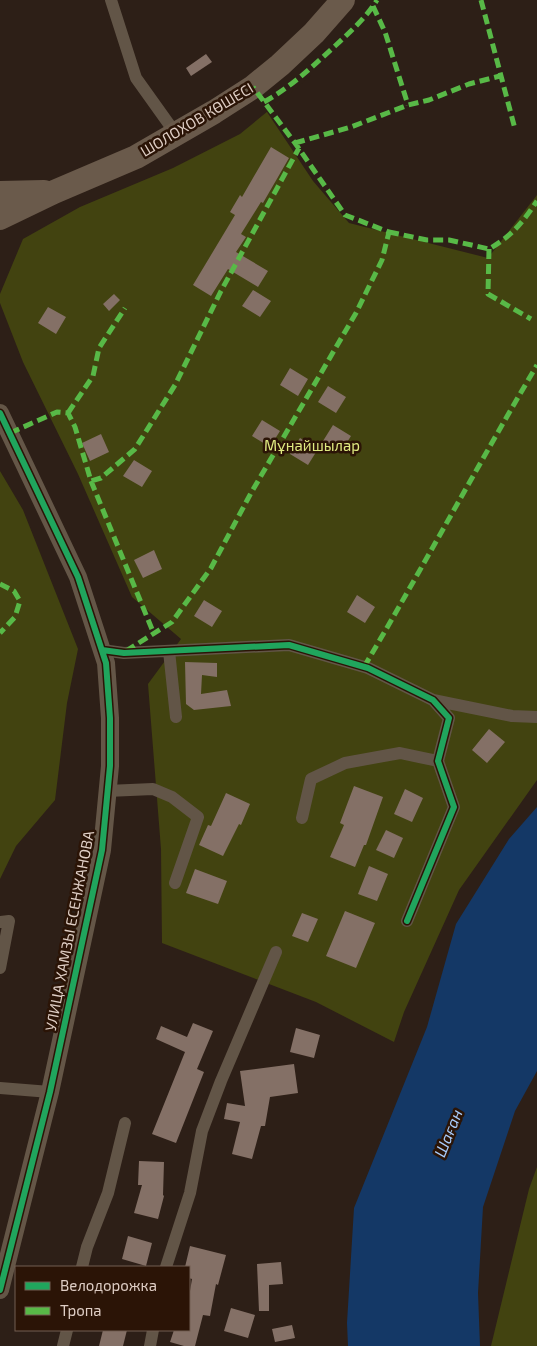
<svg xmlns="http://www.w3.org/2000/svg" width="537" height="1346" font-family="'Exo 2',sans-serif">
  <rect width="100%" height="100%" fill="#2d1f17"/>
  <path fill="#424310" d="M312,75L267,112L313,181L349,223L488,258L537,195V780L459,890L404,1012L394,1042L316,1002L162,943L161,849L148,684L181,639L132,597L78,474L23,362L0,303V294L23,239L80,207L173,168L240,134Z
    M0,471L23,510L78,649L67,703L55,800L16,846L0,879Z
    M537,1167V1346H491L529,1189Z"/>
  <path fill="#143866" d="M537,807V1071L515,1111L483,1207L478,1293L480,1346H348L347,1323L354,1208L427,1027L456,924L509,839Z"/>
  <path fill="#847066" d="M206,54L212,62L191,76L186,68Z
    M271,147L289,158L263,203L261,202L241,234L246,237L236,252L268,271L258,287L228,269L211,296L193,285L235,215L230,212L240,195L242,197Z
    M253,290L271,301L260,317L242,306Z
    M114,294L120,300L109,311L103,304Z
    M48,307L66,317L56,334L38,323Z
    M290,368L308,379L298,396L280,385Z
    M328,386L346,397L336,413L318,402Z
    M262,420L280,431L270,447L252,436Z
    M333,425L351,436L341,452L323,441Z
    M101,434L109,452L90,461L82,443Z
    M300,438L318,449L308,465L290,454Z
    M134,460L152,471L142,487L123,476Z
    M154,550L162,569L143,578L134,560Z
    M357,595L375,607L365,623L347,612Z
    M204,600L222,611L212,627L194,616Z
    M185,662L217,663V677L202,675L201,694L227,690L231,706L194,710L186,704Z
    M489,729L505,742L487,763L472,750Z
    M354,786L383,797L366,845H364L355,867L330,857L344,825L340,823Z
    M405,789L423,798L412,822L394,814Z
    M226,793L250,804L241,825L239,824L223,856L199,845L208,825L211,826Z
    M386,830L403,838L394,858L376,850Z
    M369,866L388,874L377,901L358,894Z
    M195,869L227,881L218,904L186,893Z
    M345,911L375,923L356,968L326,956Z
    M302,913L318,919L308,942L292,936Z
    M193,1023L213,1031L197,1069L204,1072L176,1143L152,1134L185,1052L156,1039L161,1026L187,1037Z
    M296,1028L320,1035L314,1058L290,1052Z
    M294,1064L298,1093L270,1097L265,1126H261L252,1159L232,1154L240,1122L224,1119L227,1103L245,1106L240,1071Z
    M139,1161L164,1162L163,1195L164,1196L158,1219L134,1213L142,1185H138Z
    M128,1236L152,1243L146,1266L122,1259Z
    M190,1246L226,1255L218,1285L216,1284L210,1316L203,1315L195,1346H184L170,1342L174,1330H189V1297L192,1279L189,1278V1267H185Z
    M281,1262L283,1284L269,1285V1311H259L257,1264Z
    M231,1308L255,1315L248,1338L224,1331Z
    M292,1325L295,1338L275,1342L272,1329Z
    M103,1330H127L123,1346H99Z"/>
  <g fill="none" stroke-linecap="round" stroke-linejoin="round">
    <path stroke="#625547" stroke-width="12" d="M111,0L136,78L176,134
      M102,650L124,653L289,645L368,668L433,700L449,718L438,761L454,807L407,921
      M169,651L176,717
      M433,700L512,716L537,717
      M107,791L153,789L172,797L198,817L175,883
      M302,818L311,779L345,763L400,753L438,761
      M0,922L9,921L0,968
      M0,1088L50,1092
      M82,1267L87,1247L108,1193L125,1123
      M166,1267L190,1193L202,1131L221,1081L276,952
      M63,1346L67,1330
      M150,1346L153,1330"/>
    <path stroke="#645647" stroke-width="18" d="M0,413L78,577L106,663L110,718V766L102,850L50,1092L0,1290"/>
    <path stroke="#6a5a4b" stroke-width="24" d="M0,193L44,192
      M0,218L54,192L136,157L214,112L253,87L280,65L314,33L343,0"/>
    <path stroke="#58b947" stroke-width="5" stroke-dasharray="10 5" stroke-linecap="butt" d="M481,0L515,129
      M373,6L385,32L408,105
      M264,102C291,87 312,67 335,46C350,32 366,18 377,0
      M295,143L351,127L408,105L429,100L469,84L500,76
      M389,232L427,240H449L489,249C513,235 522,223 537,201
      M489,249L488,294L531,319
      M68,413L93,376L99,348L125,308
      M10,433L57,412L68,413L75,427L91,481L101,478L135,449L175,385L221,291L299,148
      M91,481L154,634
      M0,584L14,591L20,601L15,617L0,633
      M126,651L172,622L211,568L251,493L356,313L382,260L389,232L345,215L295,143L253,87
      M364,667C423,567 478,465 537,365"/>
    <defs>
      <path id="cycleway" d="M0,413L78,577L106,663L110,718V766L102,850L50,1092L0,1290
        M102,650L124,653L289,645L368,668L433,700L449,718L438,761L454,807L407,921"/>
    </defs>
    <use href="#cycleway" stroke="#2b1406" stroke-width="9"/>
    <use href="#cycleway" stroke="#20a55d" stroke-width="6"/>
  </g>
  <g text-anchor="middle" stroke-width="5" stroke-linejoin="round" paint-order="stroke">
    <g font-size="15" fill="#dfcec5" stroke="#2b1406">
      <text transform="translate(197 120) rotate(-31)" y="5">ШОЛОХОВ КӨШЕСІ</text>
      <text transform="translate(70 931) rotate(-79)" y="5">УЛИЦА ХАМЗЫ ЕСЕНЖАНОВА</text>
    </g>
    <g font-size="15" fill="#dfea81" stroke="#2b1406">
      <text x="312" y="451">Мұнайшылар</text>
    </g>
    <g font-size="16" font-style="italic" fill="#a8ccfc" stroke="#2b1406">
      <text transform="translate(448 1133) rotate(-68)" y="6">Шаған</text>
    </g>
  </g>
  <rect x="15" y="1266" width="175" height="65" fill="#2b1406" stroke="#735e52"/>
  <rect x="25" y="1282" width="25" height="8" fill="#20a55d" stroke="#735e52"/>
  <text x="60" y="1291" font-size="15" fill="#dfcec5">Велодорожка</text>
  <rect x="25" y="1307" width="25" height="8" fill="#58b947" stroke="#735e52"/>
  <text x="60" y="1316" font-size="15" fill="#dfcec5">Тропа</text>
</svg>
